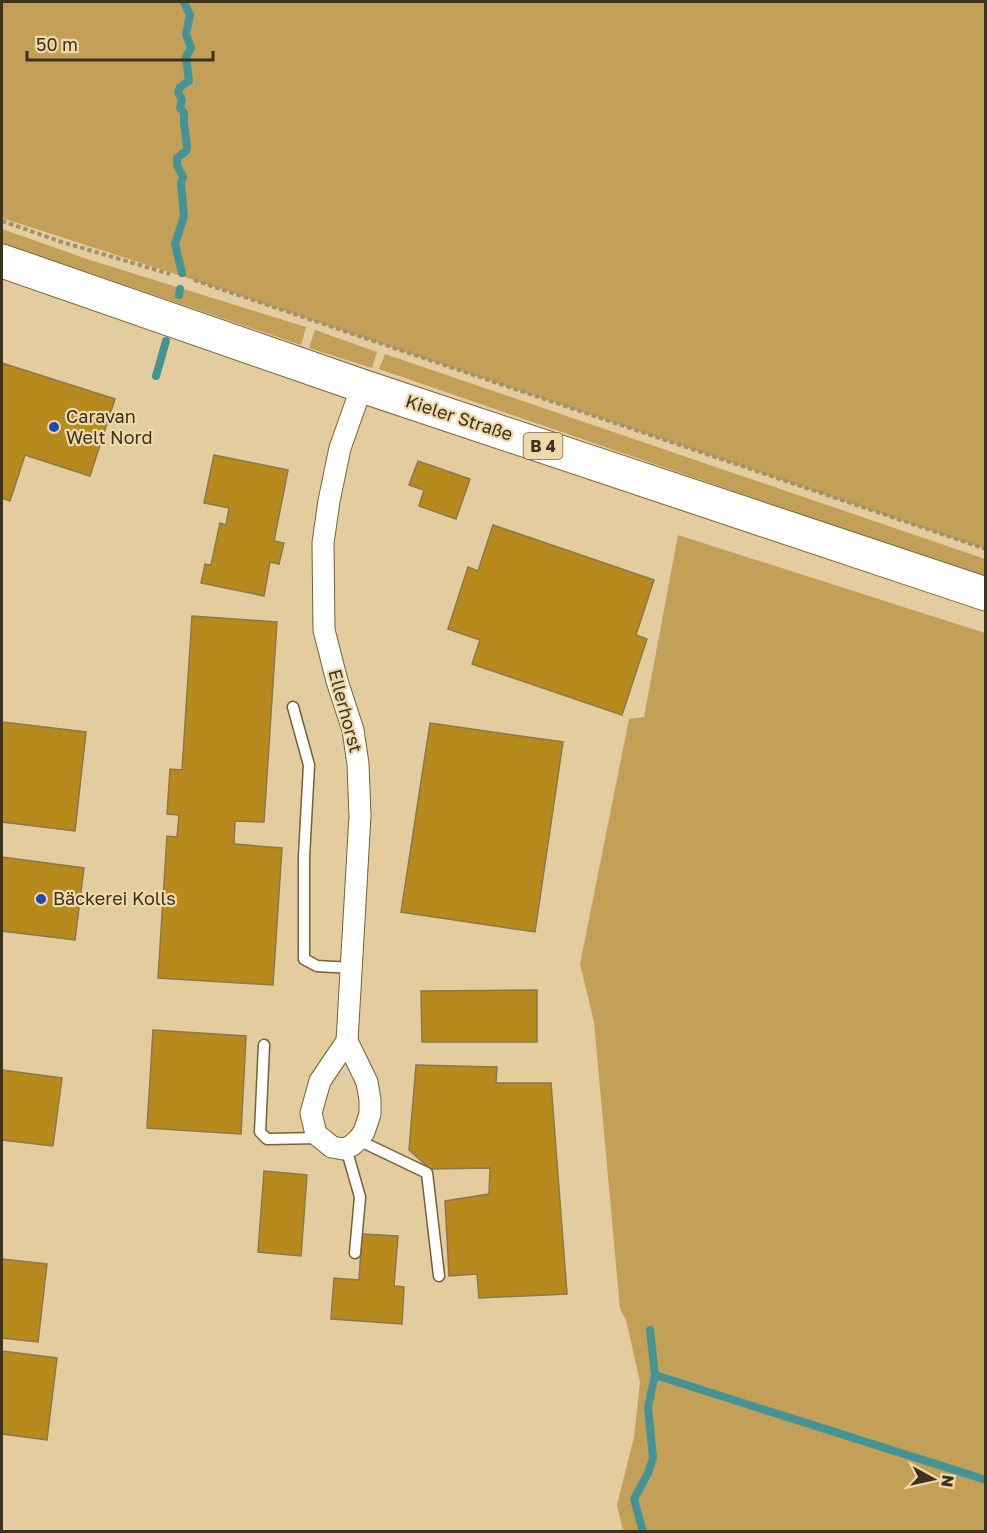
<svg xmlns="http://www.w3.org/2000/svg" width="987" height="1533" font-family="'Golos Text',sans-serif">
  <rect width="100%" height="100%" fill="#e3cc9d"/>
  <path fill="#c3a058" d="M2,2H985V549L194,280L2,218Z
    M2,229L90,260L306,327L301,345L2,243Z
    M315,330L377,352L372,368L309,348Z
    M385,354L985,559V578L379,369Z
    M678,535L985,633V1531H623L617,1505L634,1437L640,1382L626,1320L620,1309L594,1022L580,964L629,719L644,717Z"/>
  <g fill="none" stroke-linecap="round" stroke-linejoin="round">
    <path stroke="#469395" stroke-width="8" d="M182,273L175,244L184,216L181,183L183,177L177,165V158L186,151L187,147L184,123V113L180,108L182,100L178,92L180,87L189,81L186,57L191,48L186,34L190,15L184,2
      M179,295L180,289
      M156,376L166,341
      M655,1375L986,1480
      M643,1532L634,1499L648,1473L653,1458L648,1407L655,1375L650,1330"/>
  </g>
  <path fill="#b68a1d" stroke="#8d774b" stroke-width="1.5" d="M2,363L115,399L90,476L25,455L10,501L2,498Z
    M214,455L288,470L274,541L284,543L279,564L270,562L264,596L201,583L205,564L211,565L220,523L226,525L229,508L204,503Z
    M418,461L470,479L456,519L419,506L424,490L409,485Z
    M493,525L654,580L636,635L647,639L622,715L472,664L480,640L448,629L468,567L478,571Z
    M192,616L277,622L264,822L235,821L234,844L282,848L273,985L158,978L167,836L177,837L179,815L167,814L170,769L182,770Z
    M2,722L86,732L75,831L2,822Z
    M430,723L563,742L535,932L401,912Z
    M2,857L84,868L75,940L2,931Z
    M537,990V1042H422L421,991Z
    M153,1030L246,1036L241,1134L147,1128Z
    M416,1065L497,1067L496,1083H551L567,1294L479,1298L477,1274L449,1276L445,1201L489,1194L490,1168L430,1169L409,1150Z
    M2,1070L62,1078L53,1146L2,1140Z
    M264,1171L307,1175L301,1256L258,1252Z
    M362,1234L398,1236L394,1286L404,1287L402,1324L331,1319L334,1278L359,1280Z
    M2,1259L47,1264L38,1342L2,1338Z
    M2,1351L57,1358L47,1440L2,1434Z"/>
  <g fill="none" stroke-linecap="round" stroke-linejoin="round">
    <defs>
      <path id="lane" d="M293,707L309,765L304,857V959L317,966L352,968
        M264,1045L260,1132L267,1139L320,1138
        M358,1140L427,1173L439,1276
        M346,1148L360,1197L355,1253"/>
      <path id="street" d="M347,1041L367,1082L370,1100V1114L364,1132L358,1140L351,1146L343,1149L332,1147L316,1134L311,1113L320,1081L347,1041L360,816L358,764L353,730L337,681L324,630L323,543L329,501L340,448L362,386"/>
      <path id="primary" d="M2,261L362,386L986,594"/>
    </defs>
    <use href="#lane" stroke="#776236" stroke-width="13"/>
    <use href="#street" stroke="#776236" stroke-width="23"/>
    <use href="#primary" stroke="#776236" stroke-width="35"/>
    <path stroke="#a3916d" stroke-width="4" stroke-dasharray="4.5 3" stroke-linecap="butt" d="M2,221L62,242L170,274
      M194,280L986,549"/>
    <use href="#lane" stroke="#fff" stroke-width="10"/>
    <use href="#street" stroke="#fff" stroke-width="21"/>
    <use href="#primary" stroke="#fff" stroke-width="33"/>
  </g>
  <g fill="#1f49b7" stroke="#f0d9a9" stroke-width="2">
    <circle cx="54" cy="427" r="6"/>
    <circle cx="41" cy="899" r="6"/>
  </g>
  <g text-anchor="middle" stroke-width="4.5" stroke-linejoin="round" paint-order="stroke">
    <rect fill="#f0d9a9" stroke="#726448" stroke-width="1.5" x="523.5" y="433" width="39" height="26" rx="4.5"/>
    <g font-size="16" font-weight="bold" fill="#3c321f">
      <text x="543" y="452">B 4</text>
    </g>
    <g font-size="18" fill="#3c321f" stroke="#f0d9a9" text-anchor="start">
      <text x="66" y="423">Caravan<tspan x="66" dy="21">Welt Nord</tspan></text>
      <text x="53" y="905">Bäckerei Kolls</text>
    </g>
    <g font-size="18" fill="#3c321f" stroke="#f0d9a9">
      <text transform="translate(459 418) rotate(18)" y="6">Kieler Straße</text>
      <text transform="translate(345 711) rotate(75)" y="6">Ellerhorst</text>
    </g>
  </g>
  <rect width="987" height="1533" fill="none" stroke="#3c321f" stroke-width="6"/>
  <g transform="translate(933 1479) rotate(98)" stroke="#f0d9a9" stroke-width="4.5" paint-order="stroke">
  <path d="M0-4.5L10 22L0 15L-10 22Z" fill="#3c321f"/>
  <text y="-9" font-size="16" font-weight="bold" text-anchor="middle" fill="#3c321f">N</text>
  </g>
  <path d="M27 51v9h186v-9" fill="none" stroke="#3c321f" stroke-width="3"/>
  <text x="36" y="51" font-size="18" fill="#3c321f" stroke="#f0d9a9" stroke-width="4.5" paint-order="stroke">50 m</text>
</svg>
